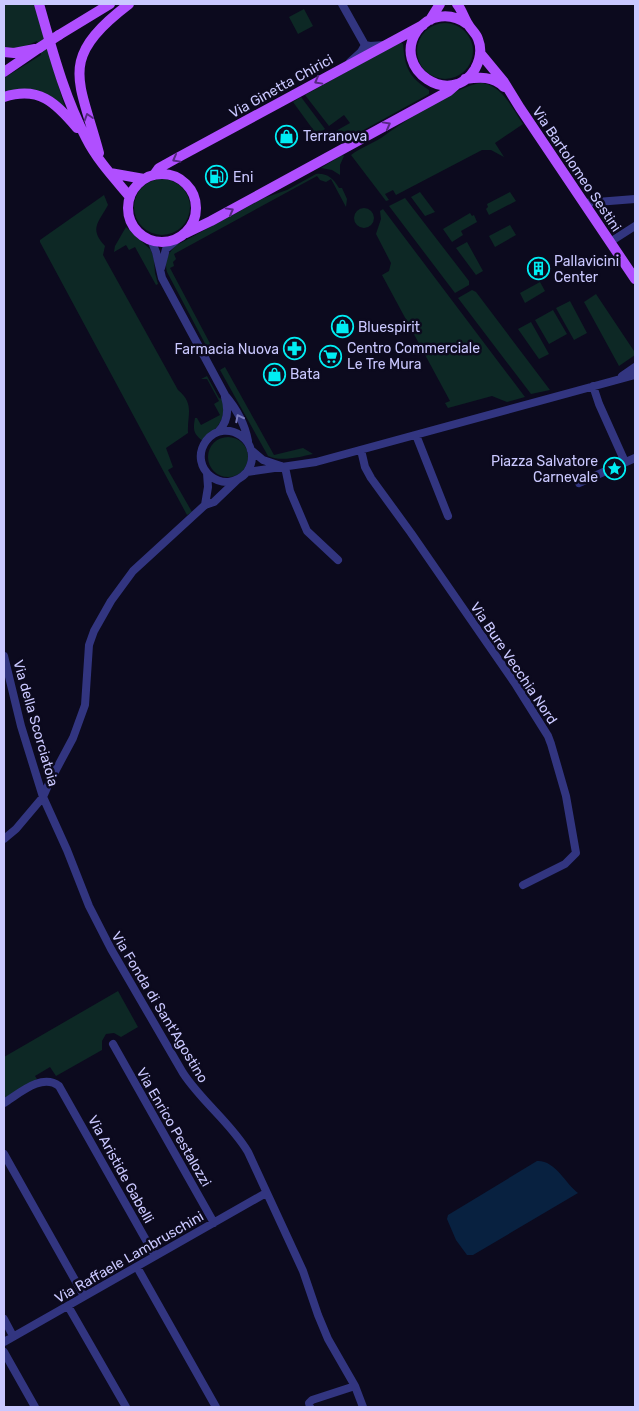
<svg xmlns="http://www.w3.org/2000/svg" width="639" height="1411" font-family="Rubik,sans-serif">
  <rect width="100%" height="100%" fill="#0c0a1e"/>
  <path fill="#0d2825" d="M4,4H34L65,108L57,102L4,94V78L41,55L37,41L21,48L4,49Z
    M304,9L313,26L298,34L289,17Z
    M417 51a28 28 0 1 1 56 0a28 28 0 1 1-56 0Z
    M400,42L403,44C405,68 409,77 429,90V94L342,142L334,132L350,123L344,115L329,126L305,95Z
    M482,83C503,86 512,108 523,124L495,143L504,157L491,150H482L396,195L393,190L385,194L389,200L386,201L351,155C360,148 371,144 381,138C402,123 459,84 482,83Z
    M301,97L325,129L317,135L293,102Z
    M342,155L344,156L340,165V175L332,170L321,168Z
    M316,174C327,173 333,178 339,188H342L347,199L346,207L331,179L326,182L320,180L317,176L174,254L176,259L173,262L174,266L170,268L214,351L210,353L167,272C164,261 168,252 177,245L264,198L287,190Z
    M134 207a28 28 0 1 1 56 0a28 28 0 1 1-56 0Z
    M420,192L435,212L425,216L411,197Z
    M510,192L516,201L489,215L486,209L488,207L487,204Z
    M104,195L108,205C98,223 89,229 105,246L103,255L178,390C195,404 187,415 188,433L166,448L173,467L168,470L192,512L187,515L40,242V240Z
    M405,198L469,281V285L455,293L389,206Z
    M354 218a10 10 0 1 1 20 0a10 10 0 1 1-20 0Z
    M383,209L525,397L507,402L492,396L448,408L445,403L450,401L382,275L389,271L391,263L376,234L381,219L380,211Z
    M470,213L472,216L474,215L477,222L461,231L463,235L452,242L443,229Z
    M510,225L516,235L495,247L489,236Z
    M126,227L151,250L154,259L155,273L158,284L156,285L135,247L129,250L126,245L114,252L115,246Z
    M467,242L483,271L476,275L456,248Z
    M540,282L545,291L525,303L520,293Z
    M472,290L476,292L550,390L531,394L458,298Z
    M596,294L634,351L635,350V355L619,366L584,302Z
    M570,301L587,333L574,340L556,308Z
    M553,310L567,334L549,344L535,320Z
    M531,322L549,354L539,359L518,329Z
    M225,367L274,455L303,448L313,454C299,457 281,462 268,456L220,370Z
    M207,376L219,398L222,399C228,419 216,429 203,441C193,434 193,429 195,418H197L201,425L220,415L214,404L219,401L207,379H201Z
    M208 457a20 20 0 1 1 40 0a20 20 0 1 1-40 0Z
    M118,991L138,1027L121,1037L114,1033L106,1034L102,1041V1050L56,1076L50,1067L35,1076L37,1079L4,1098V1057Z"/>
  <path fill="#082140" d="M537,1161C555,1160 565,1183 578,1193L473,1255H467L456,1240L447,1219L448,1215Z"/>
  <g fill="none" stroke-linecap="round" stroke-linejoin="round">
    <path stroke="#323580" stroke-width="8" d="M342,4L365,45
      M365,45L370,46L385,45
      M350,62L361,52L365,45
      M584,203L635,199
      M151,240L156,252L162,278L225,395C236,408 245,424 248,441
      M610,242L635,226
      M161,268L166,249L178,239
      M622,376L635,367
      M593,386L599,404L625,462
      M218,432C228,422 229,410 225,397
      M416,435L448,516
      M251,450L263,460L281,466
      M361,450L365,467L371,478L411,533L516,685L548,736L551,744L566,796L576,853L565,864L523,885
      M285,467L290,491L307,531L338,560
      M247,472C266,443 226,415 206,441C187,468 224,498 247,472L316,462L635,375
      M579,483L635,458
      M205,505L208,487L207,473
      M4,656L21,726L43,797L67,850L89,906L111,949L183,1073C202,1102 231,1123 248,1152L303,1271L318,1315L328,1339L355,1386L363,1407
      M4,839L16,829L43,797L50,781L73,738L85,705L89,645L94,631L111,601L133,571L205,505L214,502L237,480
      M113,1044L214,1223
      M4,1103C20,1093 42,1073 59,1086L155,1256
      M4,1154L84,1296
      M137,1267L216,1407
      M68,1306L126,1407
      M4,1319L13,1336
      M4,1342L266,1193
      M4,1352L35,1407
      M310,1407L309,1403L312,1400L355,1386"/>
    <path stroke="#b04fff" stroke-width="10" d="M39,4C52,49 64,96 86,138C97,160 114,178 130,197
      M457,4C462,10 464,18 468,24C471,30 476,33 478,39C482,49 480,60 475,69C451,109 391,69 417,31C429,14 451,12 467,24
      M430,20L440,4
      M59,35L110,4
      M4,52L14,53L35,49
      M480,53L504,82L520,108L635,279
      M4,72L39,48
      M465,79C480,77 493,76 504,87
      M4,97C39,86 55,102 77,128
      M99,153C79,78 57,59 129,4
      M110,173L144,179
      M128 208a34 34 0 1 1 68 0a34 34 0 1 1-68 0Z
      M154,175L159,168L177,158L423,25
      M186,233L211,221L449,91L457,84"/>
    <path stroke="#b04fff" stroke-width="10" d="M39,48L59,35"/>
  </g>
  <defs><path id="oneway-chevron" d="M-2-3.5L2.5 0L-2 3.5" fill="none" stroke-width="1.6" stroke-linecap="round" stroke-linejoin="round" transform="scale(1.25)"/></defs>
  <g stroke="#562983">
    <use href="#oneway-chevron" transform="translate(318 81) rotate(151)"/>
    <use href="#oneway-chevron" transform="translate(88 117) rotate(-108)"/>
    <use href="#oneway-chevron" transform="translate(387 125) rotate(-29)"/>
    <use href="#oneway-chevron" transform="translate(176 159) rotate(151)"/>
    <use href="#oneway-chevron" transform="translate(230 211) rotate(-29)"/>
  </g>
  <use stroke="#7677b9" href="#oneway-chevron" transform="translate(239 418) rotate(-117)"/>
  <defs>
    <symbol id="shop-ring" viewBox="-11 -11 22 22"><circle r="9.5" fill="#0c0a1e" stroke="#00edf3" stroke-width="1.5"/><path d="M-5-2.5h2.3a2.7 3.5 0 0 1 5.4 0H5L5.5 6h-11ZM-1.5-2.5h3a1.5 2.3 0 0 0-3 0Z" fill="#00edf3"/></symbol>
    <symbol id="fuel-ring" viewBox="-11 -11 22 22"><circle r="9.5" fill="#0c0a1e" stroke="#00edf3" stroke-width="1.5"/><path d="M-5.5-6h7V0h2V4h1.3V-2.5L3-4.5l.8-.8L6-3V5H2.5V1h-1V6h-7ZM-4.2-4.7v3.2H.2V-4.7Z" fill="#00edf3"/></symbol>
    <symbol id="building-ring" viewBox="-11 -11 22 22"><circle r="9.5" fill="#0c0a1e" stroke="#00edf3" stroke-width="1.5"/><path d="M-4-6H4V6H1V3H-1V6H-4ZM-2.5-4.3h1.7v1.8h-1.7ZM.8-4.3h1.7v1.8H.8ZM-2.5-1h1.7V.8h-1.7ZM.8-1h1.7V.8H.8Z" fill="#00edf3"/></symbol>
    <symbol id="pharmacy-ring" viewBox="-11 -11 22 22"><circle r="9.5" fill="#0c0a1e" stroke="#00edf3" stroke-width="1.5"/><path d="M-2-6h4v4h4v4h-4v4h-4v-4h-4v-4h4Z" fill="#00edf3"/></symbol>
    <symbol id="supermarket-ring" viewBox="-11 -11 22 22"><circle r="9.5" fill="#0c0a1e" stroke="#00edf3" stroke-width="1.5"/><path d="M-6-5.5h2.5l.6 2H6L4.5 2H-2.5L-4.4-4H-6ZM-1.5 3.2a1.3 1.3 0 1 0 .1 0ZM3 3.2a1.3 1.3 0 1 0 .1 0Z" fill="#00edf3"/></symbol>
    <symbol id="sight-ring" viewBox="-11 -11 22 22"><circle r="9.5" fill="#0c0a1e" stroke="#00edf3" stroke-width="1.5"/><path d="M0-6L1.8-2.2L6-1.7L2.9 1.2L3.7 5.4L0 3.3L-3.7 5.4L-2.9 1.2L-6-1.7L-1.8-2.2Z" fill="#00edf3"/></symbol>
  </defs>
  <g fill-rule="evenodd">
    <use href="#shop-ring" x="274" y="124" width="25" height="25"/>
    <use href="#fuel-ring" x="204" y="164" width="25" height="25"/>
    <use href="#building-ring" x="526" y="256" width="25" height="25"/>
    <use href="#shop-ring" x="330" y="314" width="25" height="25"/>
    <use href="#pharmacy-ring" x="282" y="336" width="25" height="25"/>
    <use href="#supermarket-ring" x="318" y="344" width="25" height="25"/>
    <use href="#shop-ring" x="262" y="362" width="25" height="25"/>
    <use href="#sight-ring" x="602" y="456" width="25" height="25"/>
  </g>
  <g text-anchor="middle" stroke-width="5" stroke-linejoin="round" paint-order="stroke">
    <g font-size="14" fill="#cac8ff" stroke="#0c0a1e">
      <text transform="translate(281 86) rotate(-29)" y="5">Via Ginetta Chirici</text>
      <text transform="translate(577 169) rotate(56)" y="5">Via Bartolomeo Sestini</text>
      <text transform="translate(514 663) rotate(56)" y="5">Via Bure Vecchia Nord</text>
      <text transform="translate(36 723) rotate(74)" y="5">Via della Scorciatoia</text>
      <text transform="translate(160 1007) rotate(59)" y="5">Via Fonda di Sant'Agostino</text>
      <text transform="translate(174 1127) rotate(60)" y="5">Via Enrico Pestalozzi</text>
      <text transform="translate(121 1169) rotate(61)" y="5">Via Aristide Gabelli</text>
      <text transform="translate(129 1257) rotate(-30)" y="5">Via Raffaele Lambruschini</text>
    </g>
    <g font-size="14" fill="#cac8ff" stroke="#0c0a1e" text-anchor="start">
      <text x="303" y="141">Terranova</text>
      <text x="233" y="182">Eni</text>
      <text x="554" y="266">Pallavicini<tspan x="554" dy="16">Center</tspan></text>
      <text x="358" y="332">Bluespirit</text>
      <text x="347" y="353">Centro Commerciale<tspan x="347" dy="16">Le Tre Mura</tspan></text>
      <text x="279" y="354" text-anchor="end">Farmacia Nuova</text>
      <text x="290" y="379">Bata</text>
      <text x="598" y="466" text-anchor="end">Piazza Salvatore<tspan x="598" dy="16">Carnevale</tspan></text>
    </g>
  </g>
  <rect width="639" height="1411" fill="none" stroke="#cac8ff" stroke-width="10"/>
</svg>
